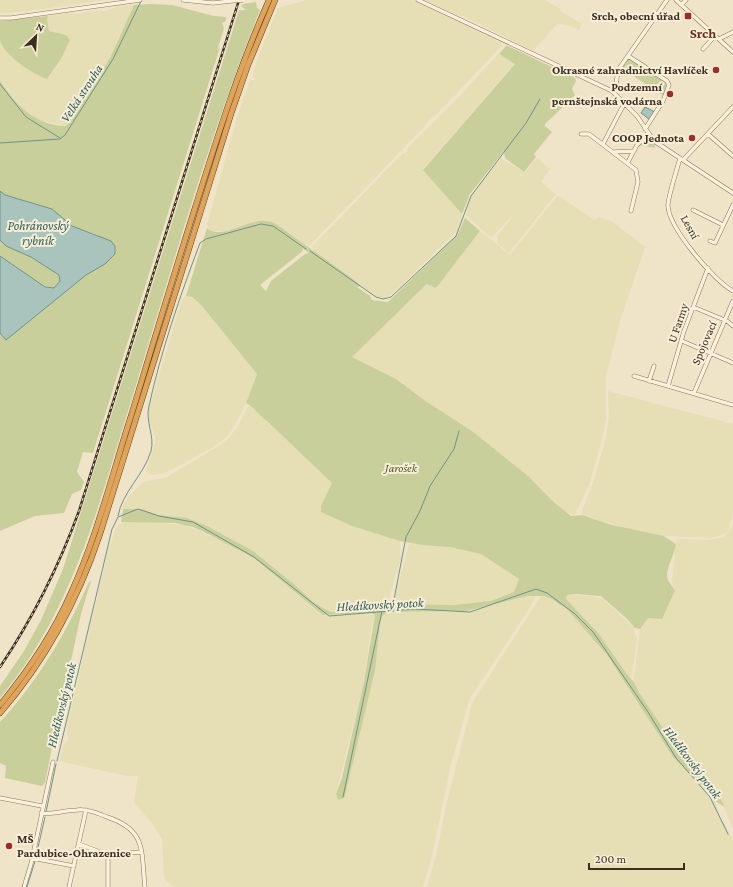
<svg xmlns="http://www.w3.org/2000/svg" width="733" height="887" font-family="'Crimson Pro',serif">
  <rect width="100%" height="100%" fill="#f0e4c8"/>
  <path fill="#e6deb5" d="M0,0H106L22,12L0,13Z
    M307,0H413L503,44L460,90L434,117L430,119L427,124L310,245L303,243L268,220L256,222L226,231H211L207,226L208,221L238,114L249,83L251,80H256L253,77V72L261,50L278,8Z
    M425,0H545L560,9L562,12L582,24L579,30L568,25L557,24L533,51L463,16L456,15Z
    M132,5L135,7L119,36L110,58L72,121L67,126L43,121L29,115L6,90L0,81V40L18,62L34,74L47,79L58,65L70,40L66,35L49,31L47,19L48,16L71,13L80,14L87,11H105L119,6Z
    M498,54L514,63V64L423,169L462,214L457,231L393,293L383,299L378,298L316,254L312,247L403,153H406L408,148L458,98Z
    M501,158L524,173L536,159H538L550,169L541,182L556,194L509,253L497,243L498,240L497,236L517,211L491,238L466,215L469,201L473,192Z
    M558,195L594,220L600,217L613,222L645,247L620,321L606,376V419L600,447L589,485L574,516L564,511L538,485L472,431L427,402L396,379L352,357L428,284H431L438,289L437,286L480,231L510,255Z
    M189,296L202,306L257,374L242,412L228,436L212,448L175,468L161,474L150,475L146,471L155,443V436L149,420L148,411L181,302L184,297Z
    M608,391L733,424V512L729,529L726,533L712,538L664,536L628,529L582,515L583,508L594,480L606,438L609,416Z
    M248,406L254,407L267,422L318,469L332,483L320,509L333,517L400,541L401,558L387,605L374,609L330,612L313,602L295,585L253,551L207,526L187,518L158,515L142,509H123V505L130,495L144,482L167,477L225,442L238,427Z
    M130,521L185,525L222,541L254,558L325,616L370,613L375,615L371,630L364,682L336,794L338,800L344,798L345,796L360,727L374,672L380,623L382,616L388,612H466L518,597L534,596L535,598L529,609L470,698L451,764L432,856L423,887H178L172,885L167,882L164,877L162,839L152,823L134,802L138,776H127L59,761L63,745L68,740L67,732L68,722L109,547L116,528L121,523Z
    M733,525V829L721,799L701,775L682,756L635,686L634,678L640,628L648,618L662,619L674,594L672,582L676,542L681,539L708,540L724,537Z
    M409,544L446,546L481,554L516,576L519,580L514,592L491,601L453,605L399,604L394,602L396,592Z
    M567,595L590,596L603,599L633,627L637,639L632,676H628L599,634L568,602L566,599Z
    M541,596L552,599L568,610L596,641L599,646L598,648L600,646L602,648L673,757L707,791L715,800L718,813L733,839V887H427L436,856L447,802L472,703Z"/>
  <path fill="#c9cf9b" fill-rule="evenodd" d="M256,2L257,8L260,10C209,136 172,268 132,398C98,506 74,609 0,698V686L24,651L41,620L63,569L239,10H246L241,6L243,4Z
    M149,4L172,5L214,16L226,17V21L222,23L224,28L217,51L220,47L93,453L83,452L77,472L84,482L81,490L72,494L64,513L35,516L0,531V333L6,340L17,331L86,275L105,264L98,235L72,226L52,209L5,195L0,191V81C15,104 36,126 66,126L71,121L110,58L134,5Z
    M48,16L47,19L49,31L66,35L70,40L61,59L47,79C33,75 3,54 0,40C0,34 0,27 0,21Z
    M506,46H508L575,78L576,81L572,89L575,95L570,100L563,102L564,106L545,124V126L552,132L534,154L536,157L524,172L505,158L504,151L470,194L462,214L423,170L515,64L499,54Z
    M628,59L665,81L667,86L664,96L621,68Z
    M648,138L655,144V148L639,145Z
    M465,218L480,231L436,288L427,284L352,357L396,379L427,402L472,431L528,476L555,503L571,516L582,515L612,525L664,536L676,544C675,555 664,570 668,580C670,584 673,587 675,591L662,619L648,618L640,629L635,628L626,618L601,596L575,594L567,595L566,599L599,634L626,673L634,682L640,694L682,756L717,792L725,807L715,801L707,791L673,757L607,655L568,610L552,599L543,596H527L466,611L388,612L382,616L380,623L375,670L345,796L344,798L338,800L336,794L342,778L364,682L375,615L372,613L323,615L254,558L208,534L193,527L175,523L121,522L123,509H142L158,515L187,518L207,526L253,551L295,585L313,602L330,612L381,608L387,605L390,600L399,604L453,605L491,601L514,592L519,579L481,554L450,547L422,545L400,541L352,526L321,512V506L332,483C311,463 290,443 269,423C260,416 255,408 246,403L257,374L202,306L192,297L186,296L207,228C223,243 255,211 276,224L353,279L361,286L357,287L370,296L372,300L388,302L458,234ZM302,248L309,253L305,254L271,281L266,291L260,285L303,251Z
    M0,240L6,246L31,257L60,275V282L54,288L45,287L0,256Z
    M91,581L81,614L59,717L52,734L54,737L45,783L42,786L5,778L6,766L0,763V722C38,681 66,633 89,582Z"/>
  <path fill="#a9c4bc" stroke="#6f938a" d="M645,107L655,112L650,120L641,113Z
    M0,191L5,195L52,209L72,226L111,241L115,246V254L105,264L86,275L6,340L0,333V256L45,287L54,288L60,281L59,275L31,257L6,246L0,240Z"/>
  <g fill="none" stroke-linecap="round" stroke-linejoin="round">
    <path stroke="#6f938a" stroke-width="1" d="M0,84L26,117L60,138
      M0,143L60,139L65,135L113,59L141,1
      M310,251L376,297L383,299L391,297L456,236L471,196L526,123L540,99
      M118,516C122,492 144,475 151,451C155,436 145,421 149,406C161,351 180,296 200,243L206,239L261,224L273,226L306,249
      M392,610L406,537L420,511L430,486L454,449L459,431
      M57,761L112,529L118,517L138,509L159,516L193,522L254,557L329,616L414,609L470,612L536,589L547,593L575,614L593,632L648,712L676,758L710,797L728,834
      M343,797L382,611
      M46,812L56,764
      M36,856L45,817
      M27,887L35,861"/>
    <defs>
      <path id="minor" d="M183,0L213,3L231,1
        M418,0L612,91
        M676,0L733,52
        M681,5L686,0
        M0,18H11L140,0
        M719,39L733,32
        M703,49L715,36
        M628,56L667,81L669,85L663,101L645,129
        M612,91L637,116L654,141L733,193
        M612,91L616,85L618,70L667,0
        M581,134H589L636,170L638,182L631,211
        M708,134L733,156
        M603,144L624,104
        M614,152L633,151
        M680,158C678,166 667,200 668,206C669,228 714,281 733,291
        M683,160L733,107
        M628,162L637,145L649,134
        M693,210L723,225
        M710,241L715,243L733,205
        M693,307L727,321L733,326
        M682,341L733,363
        M634,376L733,405
        M649,381L654,366
        M668,386L684,331L708,268
        M694,393L733,301
        M0,798L42,806
        M41,813C53,815 65,810 77,810C88,809 97,813 107,817C147,830 141,851 145,887
        M79,844L108,855V887
        M108,855L141,852
        M32,858L74,866
        M24,887L31,864L53,762
        M69,887L86,810"/>
      <path id="highway" d="M0,705C28,671 53,634 71,593C97,536 112,475 131,416C152,347 173,277 195,208C217,138 239,67 269,0
        M0,713C46,660 78,600 100,534L231,114L248,65L275,0"/>
    </defs>
    <use href="#minor" stroke="#8d765c" stroke-width="4.5"/>
    <use href="#highway" stroke="#5b4430" stroke-width="6"/>
    <use href="#minor" stroke="#faf1dc" stroke-width="3.5"/>
    <use href="#highway" stroke="#e0a458" stroke-width="5"/>
    <defs>
      <path id="rail" d="M0,667C33,618 59,566 79,511L239,0"/>
    </defs>
    <use href="#rail" stroke="#3d2e20" stroke-width="2.5"/>
    <use href="#rail" stroke="#f7eed8" stroke-width="1" stroke-dasharray="3" stroke-linecap="butt"/>
    <defs>
      <path id="minor-bridge" d="M231,1L243,0"/>
    </defs>
    <use href="#minor-bridge" stroke="#8d765c" stroke-width="4.5" stroke-linecap="butt"/>
    <use href="#minor-bridge" stroke="#faf1dc" stroke-width="3.5"/>
  </g>
  <g fill="#9e2a2b" stroke="#f7eed8" stroke-width="1.5">
    <rect x="684" y="12" width="8" height="8" rx="2"/>
    <circle cx="716" cy="70" r="4"/>
    <circle cx="670" cy="94" r="4"/>
    <circle cx="692" cy="138" r="4"/>
    <circle cx="9" cy="846" r="4"/>
  </g>
  <g text-anchor="middle" stroke-width="4" stroke-linejoin="round" paint-order="stroke">
    <g font-size="12" font-weight="bold" fill="#3d2e20" stroke="#f7eed8" text-anchor="end">
      <text x="680" y="20">Srch, obecní úřad</text>
      <text x="708" y="74">Okrasné zahradnictví Havlíček</text>
      <text x="662" y="91">Podzemní<tspan x="662" dy="14">pernštejnská vodárna</tspan></text>
      <text x="684" y="142">COOP Jednota</text>
      <text x="17" y="843" text-anchor="start">MŠ<tspan x="17" dy="14">Pardubice-Ohrazenice</tspan></text>
    </g>
    <g font-size="12" fill="#3d2e20" stroke="#f7eed8">
      <text transform="translate(690 227) rotate(60)" y="4">Lesní</text>
      <text transform="translate(678 323) rotate(-71)" y="4">U Farmy</text>
      <text transform="translate(704 343) rotate(-67)" y="4">Spojovací</text>
    </g>
    <g font-size="12" font-style="italic" fill="#4d5a26" stroke="#f7eed8">
      <text x="401" y="472">Jarošek</text>
    </g>
    <g font-size="13" font-style="italic" fill="#2f5d5a" stroke="#f7eed8">
      <text transform="translate(81 93) rotate(-57)" y="5">Velká strouha</text>
      <text x="38" y="230">Pohránovský<tspan x="38" dy="15">rybník</tspan></text>
      <text transform="translate(380 604) rotate(-3)" y="5">Hledíkovský potok</text>
      <text transform="translate(61 705) rotate(-76)" y="5">Hledíkovský potok</text>
      <text transform="translate(693 762) rotate(53)" y="5">Hledíkovský potok</text>
    </g>
    <g font-size="14" font-weight="bold" fill="#6b2e1e" stroke="#f7eed8">
      <text x="703" y="38">Srch</text>
    </g>
  </g>
  <g transform="translate(36 36) rotate(25)" stroke="#f7eed8" stroke-width="3" paint-order="stroke">
  <path d="M0-3L7 15L0 10L-7 15Z" fill="#3d2e20"/>
  <text y="-6" font-size="11" font-weight="bold" text-anchor="middle" fill="#3d2e20">N</text>
  </g>
  <path d="M589 863v6h95v-6" fill="none" stroke="#3d2e20" stroke-width="2"/>
  <text x="595" y="863" font-size="12" fill="#3d2e20" stroke="#f7eed8" stroke-width="3" paint-order="stroke">200 m</text>
</svg>
